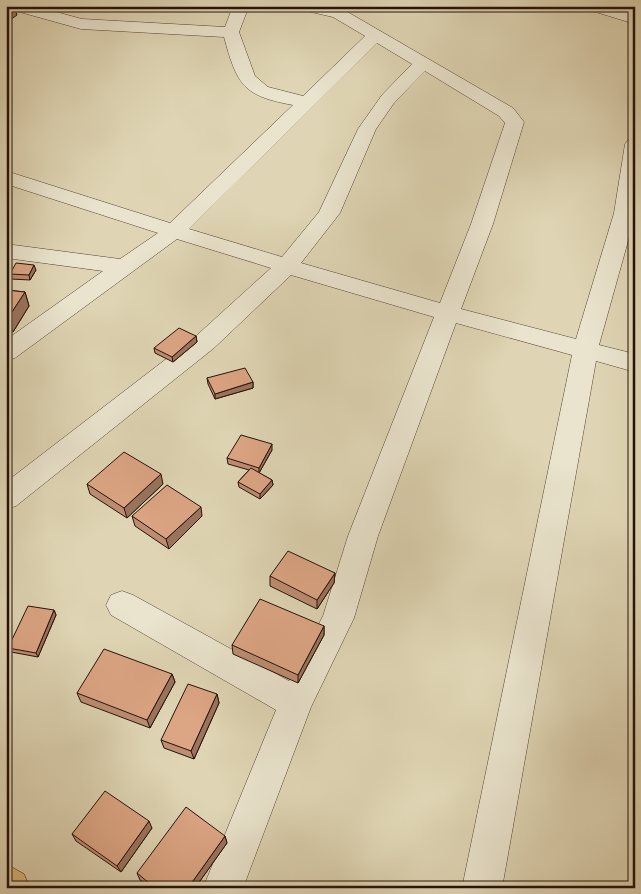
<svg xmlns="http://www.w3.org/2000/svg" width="641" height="894" font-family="Vollkorn,serif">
  <rect width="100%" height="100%" fill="#dfd5b4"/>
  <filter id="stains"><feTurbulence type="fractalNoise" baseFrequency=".004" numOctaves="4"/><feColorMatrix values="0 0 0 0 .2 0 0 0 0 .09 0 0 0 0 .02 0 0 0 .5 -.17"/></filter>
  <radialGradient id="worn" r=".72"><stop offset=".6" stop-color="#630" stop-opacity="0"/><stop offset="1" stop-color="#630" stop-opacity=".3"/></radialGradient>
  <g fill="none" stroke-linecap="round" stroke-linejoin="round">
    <defs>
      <path id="minor" d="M7,6H34L82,19L225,27L233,6H249L239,32L255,76L268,87L303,96L365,36L333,17L298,9L296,6H328L344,10L513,108L524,122L493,224L461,309L576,339L614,213L625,144L628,140L635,138V216L599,345L635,354V372L596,361L502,888H462L572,355L456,323L378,536L354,618L311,707L243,888H203L276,710L111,615L106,605L111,595L122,591L133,595L289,681L323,616L348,536L434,317L291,275L214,348L16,506L6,509V482L196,336L271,268L177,239L15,358L6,360V340L103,271L6,258V244L120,259L158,233L6,184V171L170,223L293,105C243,96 237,85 224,37L81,29L9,9ZM377,43L412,64L382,95L358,129L319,212L282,257L189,229ZM425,71L499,116L505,123L471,224L440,303L301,263L340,213L376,129L394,103Z
        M584,6H609L635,14V24L586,9Z"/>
      <path id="primary" d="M6,864L24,874L30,888H6Z"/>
    </defs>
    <use href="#minor" stroke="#544234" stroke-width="1"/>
    <use href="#primary" stroke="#251109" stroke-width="1"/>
    <use href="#minor" fill="#eae4ce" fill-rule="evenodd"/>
    <use href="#primary" fill="#e0ba7a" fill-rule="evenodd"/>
  </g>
  <path fill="#bd8e72" stroke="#251109" d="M36,270L30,280L11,279L10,274Z
    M6,290L25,292L29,306L13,332L6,331Z
    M196,336L197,342L173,362L155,353L154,348Z
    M207,378L253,382V388L215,399L208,384Z
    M272,450L259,473L272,480L273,485L260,499L239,487L238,482L249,470L228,464L227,458Z
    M87,484H163L127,518L90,494Z
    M132,516H202L169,549L135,526Z
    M335,573L334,583L317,609L270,586V576Z
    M54,610L56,615L38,657L11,652L8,648Z
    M324,626V635L298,683L233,654L232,645Z
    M172,674L175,682L150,728L81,702L77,693Z
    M217,694L219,703L194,759L164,748L161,740Z
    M152,828L121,872L76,841L72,834Z
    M225,836L227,843L195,888H150L140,880L137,873Z"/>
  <path fill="#9a745c" stroke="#251109" d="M6,6H14L17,15L6,23Z
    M34,265L36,270L30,280L29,275Z
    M25,292L29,306L13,332L8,318Z
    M196,336L197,342L173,362L172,357Z
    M253,382V388L215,399V394Z
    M272,444V450L259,473V468Z
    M161,474L163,484L127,518L124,508Z
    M272,480L273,485L260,499V494Z
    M201,507L202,516L169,549L166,539Z
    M9,548L11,553L6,558V551Z
    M335,573L334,583L317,609V600Z
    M54,610L56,615L38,657L36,653Z
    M324,626V635L298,683V675Z
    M172,674L175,682L150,728L147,720Z
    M217,694L219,703L194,759L191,751Z
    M149,821L152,828L121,872L117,866Z
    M225,836L227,843L195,888H188Z"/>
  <path fill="#dca584" stroke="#251109" d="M16,263L34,265L29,275L10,274Z
    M6,290L25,292L8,318H6Z
    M179,328L196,336L172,357L154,348Z
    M245,368L253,382L215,394L207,378Z
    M241,435L272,444L259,468L227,458Z
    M124,452L161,474L124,508L87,484Z
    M251,468L272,480L260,494L238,482Z
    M167,485L201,507L166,539L132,516Z
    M288,551L335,573L317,600L270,576Z
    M260,599L324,626L298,675L232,645Z
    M28,606L54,610L36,653L8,648Z
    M104,649L172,674L147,720L77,693Z
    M188,684L217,694L191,751L161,740Z
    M105,791L149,821L117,866L72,834Z
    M186,807L225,836L188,888H155L137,873Z"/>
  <rect width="641" height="894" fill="none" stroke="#dfd5b4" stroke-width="25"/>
  <rect x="8" y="8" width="626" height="879" fill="none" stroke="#251109" stroke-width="2.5"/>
  <rect x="12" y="12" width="616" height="869" fill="none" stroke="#251109"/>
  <rect width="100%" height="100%" filter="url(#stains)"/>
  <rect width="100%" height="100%" fill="url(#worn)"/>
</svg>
